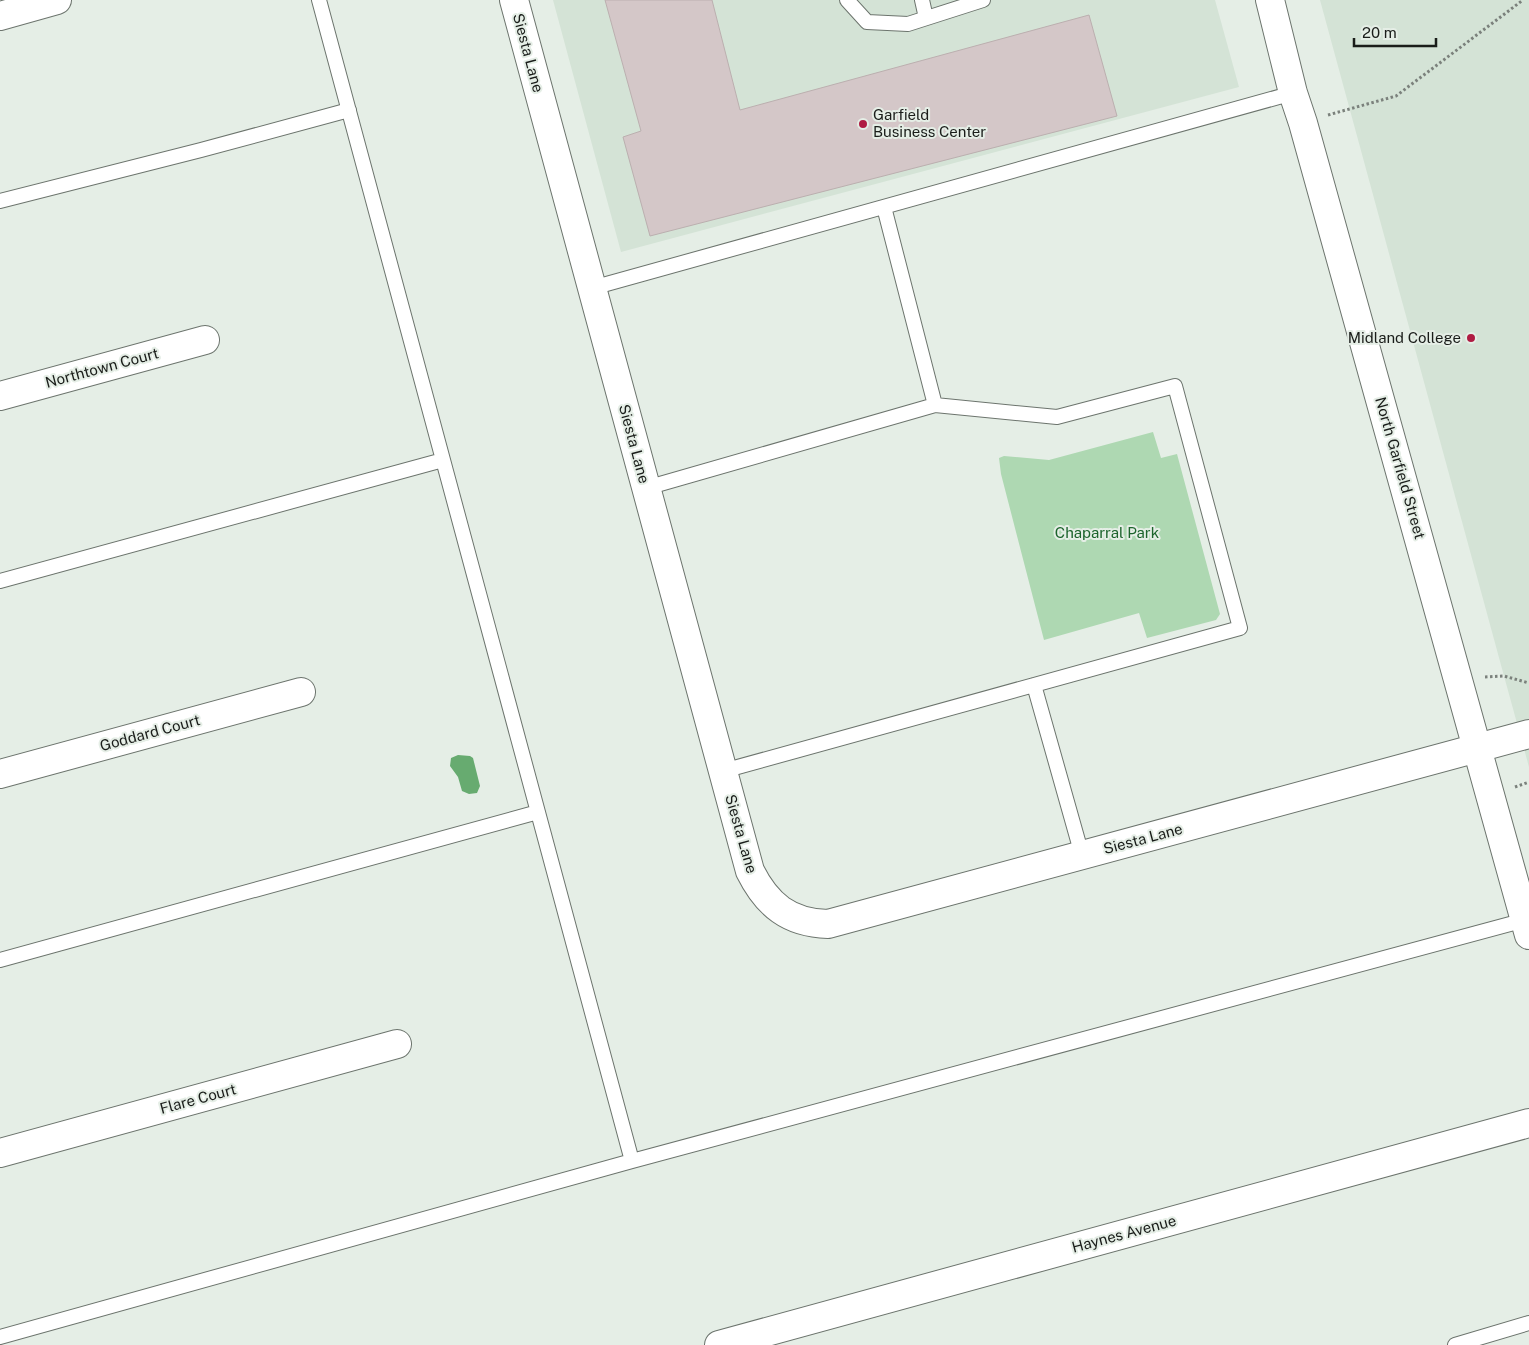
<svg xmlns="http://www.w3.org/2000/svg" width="1529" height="1345" font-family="'Public Sans',sans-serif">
  <rect width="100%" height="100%" fill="#e5eee6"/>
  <path fill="#d4e3d6" d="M553,0H1215L1239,87L621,252Z
    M1320,0H1529V767L1504,676Z"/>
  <path fill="#aed8b2" d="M1153,432L1161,458L1177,454L1220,614L1216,620L1147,638L1139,613L1044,640L1001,474L999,458L1004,456L1049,460Z"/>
  <path fill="#67ab70" d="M458,755L470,756L473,758L480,786L477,793L469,794L462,791L458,777L450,766L451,758Z"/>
  <path fill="#d4c7c8" stroke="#bbafaf" d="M605,0H712L740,110L1089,15L1117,116L650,236L623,137L641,131Z"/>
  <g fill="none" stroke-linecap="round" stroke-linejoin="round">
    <defs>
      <path id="service" d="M319,0L632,1161
        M847,0L867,22L908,24L983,0
        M922,0L926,18
        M0,201L201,150L349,110
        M884,207L935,405
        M592,288L1293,93
        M646,488L935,405L1057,417L1175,386L1240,628L723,771
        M0,581L443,460
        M1034,685L1082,855
        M0,960L538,812
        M0,1337L632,1161L1525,920
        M1455,1345L1529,1323"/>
      <path id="minor" d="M514,0L750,871C767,905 789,923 828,924L1529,734
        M0,16L57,0
        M0,396L205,340
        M0,774L301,692
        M0,1153L397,1044"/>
      <path id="tertiary" d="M719,1345L1529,1123"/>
      <path id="secondary" d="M1270,0L1293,93L1303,123L1529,935"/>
    </defs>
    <use href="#service" stroke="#6c746d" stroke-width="16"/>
    <use href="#minor" stroke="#6c746d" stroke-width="30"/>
    <use href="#tertiary" stroke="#6c746d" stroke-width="30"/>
    <use href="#secondary" stroke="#6c746d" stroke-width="30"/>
    <path stroke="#7b817c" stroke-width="3" stroke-dasharray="2.5 2.5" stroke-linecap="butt" d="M1328,115L1396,96L1523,0
      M1485,677L1504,676L1529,683
      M1515,787L1529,782"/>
    <use href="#service" stroke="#fff" stroke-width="14"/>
    <use href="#minor" stroke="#fff" stroke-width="28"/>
    <use href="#tertiary" stroke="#fff" stroke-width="28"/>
    <use href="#secondary" stroke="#fff" stroke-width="28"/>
  </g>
  <g fill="#af1b42" stroke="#e5eee6" stroke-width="2">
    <circle cx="863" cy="124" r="5"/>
    <circle cx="1471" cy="338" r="5"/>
  </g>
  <g text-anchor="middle" stroke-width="4" stroke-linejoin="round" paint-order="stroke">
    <g font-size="15" fill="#1a1d1a" stroke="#e5eee6">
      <text transform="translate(528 53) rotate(75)" y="5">Siesta Lane</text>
      <text transform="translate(102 368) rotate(-15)" y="5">Northtown Court</text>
      <text transform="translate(634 444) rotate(75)" y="5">Siesta Lane</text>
      <text transform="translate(1400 468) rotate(74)" y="5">North Garfield Street</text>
      <text transform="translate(150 733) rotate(-15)" y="5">Goddard Court</text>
      <text transform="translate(741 834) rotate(74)" y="5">Siesta Lane</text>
      <text transform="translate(1143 839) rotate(-15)" y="5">Siesta Lane</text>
      <text transform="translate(198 1099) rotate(-15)" y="5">Flare Court</text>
      <text transform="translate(1124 1234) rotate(-15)" y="5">Haynes Avenue</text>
    </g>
    <g font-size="15" fill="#1a1d1a" stroke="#e5eee6" text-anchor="start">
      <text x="873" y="120">Garfield<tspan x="873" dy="17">Business Center</tspan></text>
      <text x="1461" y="343" text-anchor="end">Midland College</text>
    </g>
    <g font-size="15" fill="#1c642c" stroke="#e5eee6">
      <text x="1107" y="538">Chaparral Park</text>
    </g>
  </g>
  <path d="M1354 38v8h82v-8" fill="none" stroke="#1a1d1a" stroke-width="2.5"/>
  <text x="1362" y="38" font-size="15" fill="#1a1d1a" stroke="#e5eee6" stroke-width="4" paint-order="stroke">20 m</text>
</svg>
